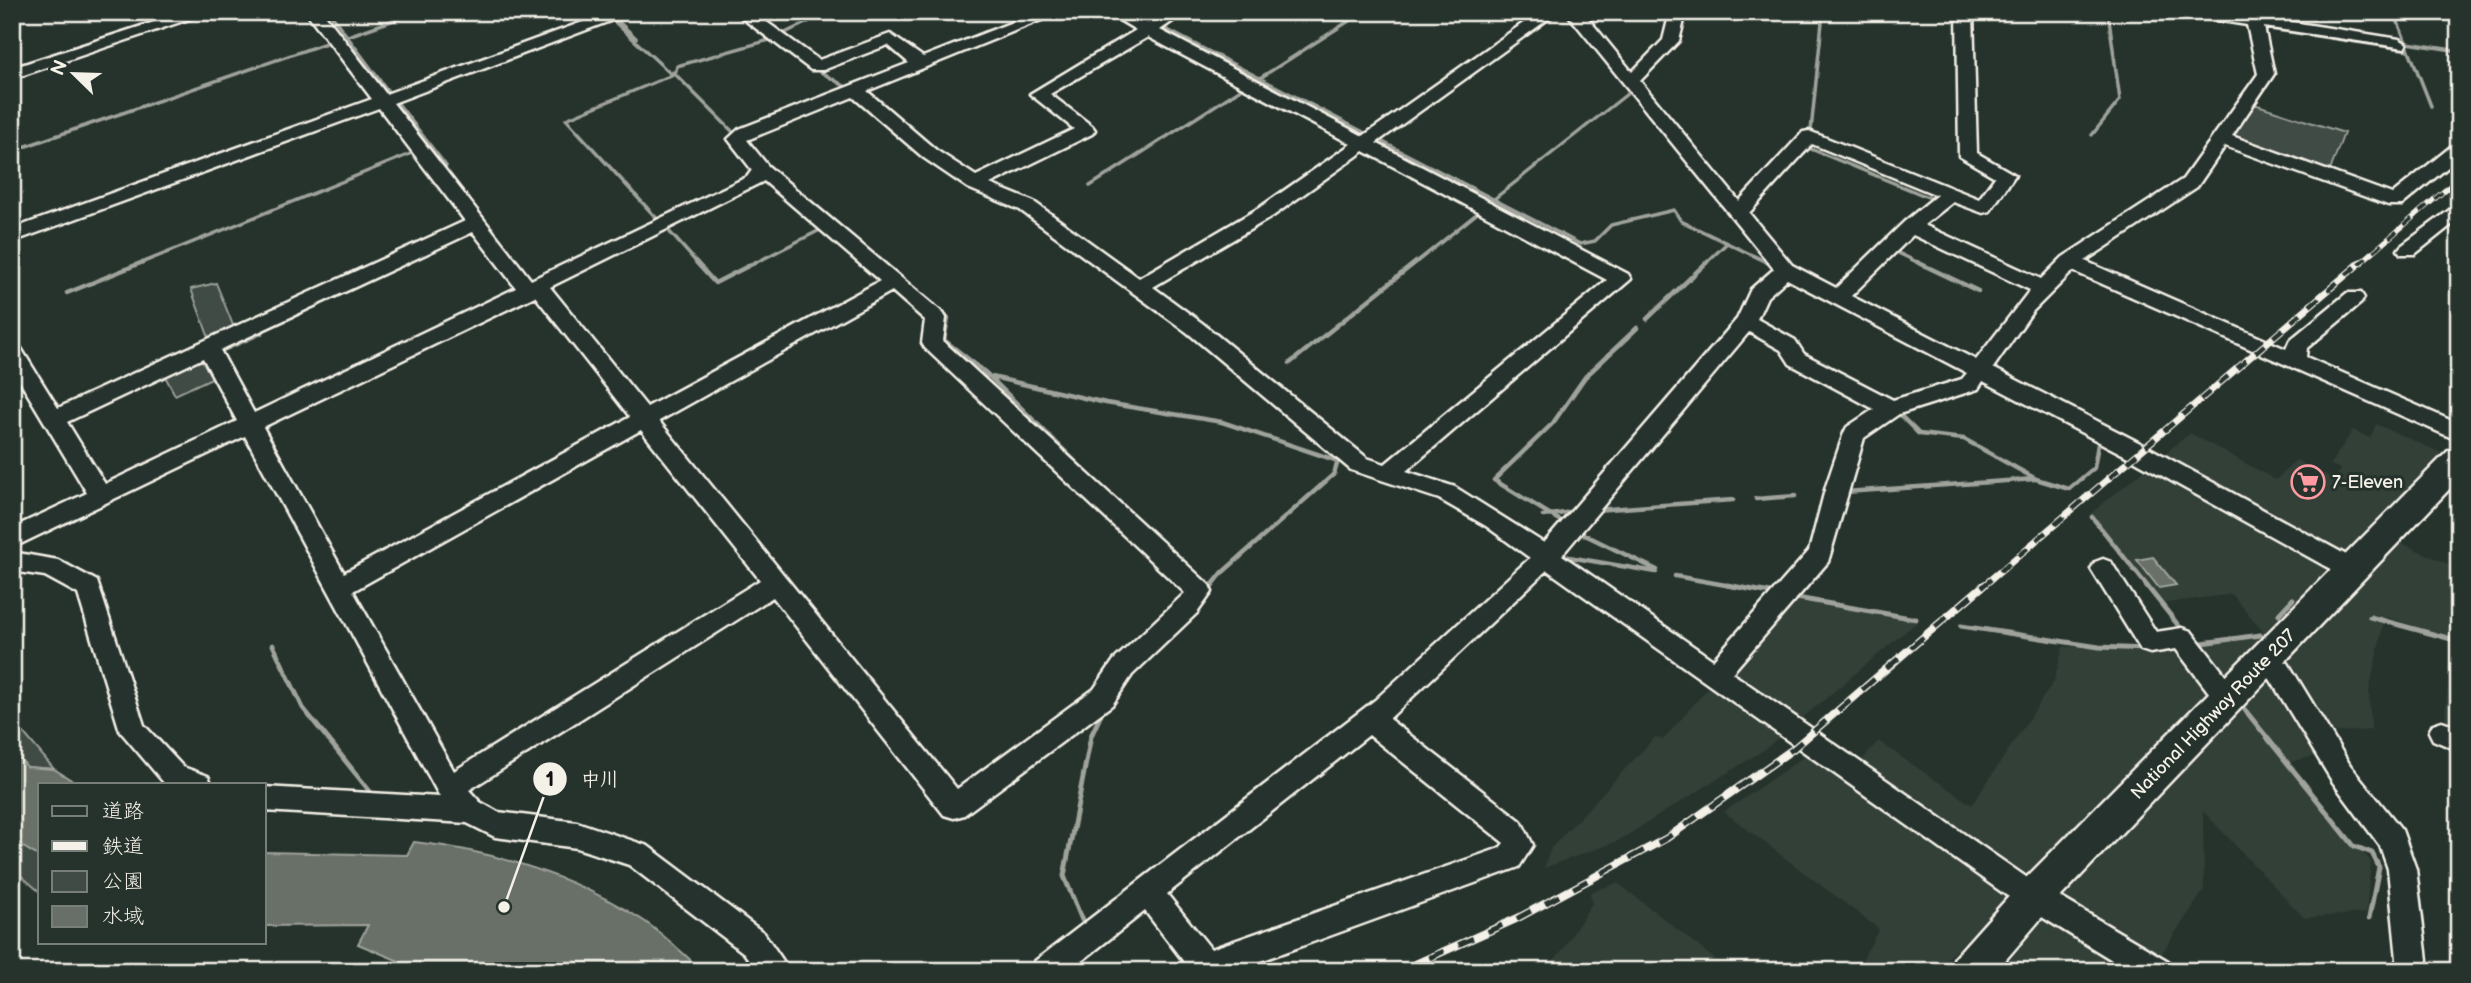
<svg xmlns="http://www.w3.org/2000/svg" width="2471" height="983" font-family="'Balsamiq Sans','Klee One',sans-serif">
  <rect width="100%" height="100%" fill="#26332d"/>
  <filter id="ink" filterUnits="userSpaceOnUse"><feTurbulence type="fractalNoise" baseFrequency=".0143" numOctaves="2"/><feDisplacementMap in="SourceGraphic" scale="14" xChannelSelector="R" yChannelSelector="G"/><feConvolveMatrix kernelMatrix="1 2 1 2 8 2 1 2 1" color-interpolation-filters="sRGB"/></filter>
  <g filter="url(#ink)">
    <path fill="#333f39" d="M2376,424L2446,455L2264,633L2230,675L1935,971H1856L1879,929L1724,812L1825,742L1859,764L1878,741L1972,805L2054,681L2063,647L2098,645L2152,648L2264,633L2232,594L2160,604L2089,515L2190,433L2276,480L2296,460L2334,479L2341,470L2330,464L2353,430L2370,438Z
      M2399,542L2459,569V735L2444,728L2452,637L2385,617L2369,692L2371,730L2326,733L2333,752L2290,762L2371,862L2366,913L2304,918L2203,811L2204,890L2150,971H2001L2068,886Z
      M1787,596L1917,622L1764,750L1618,841L1544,868L1551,848L1655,737L1663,740Z
      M1618,883L1730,971H1544L1562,951L1592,903L1590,892Z"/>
    <path fill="#414b45" stroke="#9a9e96" stroke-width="2" d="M2251,103L2344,133L2328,176L2227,139Z
      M216,283L235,330L257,321L262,334L206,359L216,376L175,395L159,365L210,341L191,289Z
      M12,719L54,769L27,767L12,750Z
      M12,840L40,857V892L12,868Z"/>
    <path fill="#676f68" stroke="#9fa39b" stroke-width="2" d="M2153,557L2176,585L2159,588L2137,560Z
      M12,750L27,767L54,769L79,785H40V857L12,840Z
      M414,842C495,851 572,876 641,919C663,933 683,954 703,971H423L358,944L368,925L264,926V852L407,855Z"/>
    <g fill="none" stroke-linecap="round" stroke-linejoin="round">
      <path stroke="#9fa39b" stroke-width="3.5" d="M329,12L390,94
        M604,12L672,75L566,119L660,222
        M608,12L636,38
        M1133,12L1369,135
        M2166,12L2241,24
        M2394,12L2431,106
        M2263,28L2409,50
        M783,34L828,12
        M348,36L417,12
        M2401,42L2459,51
        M814,68L846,87
        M673,72L732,131
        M675,74L677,66L773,39
        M1260,78L1363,12
        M396,101L446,166
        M2092,135L2120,100L2108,12
        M1807,136L1811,131L1823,12
        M1377,139L1580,244L1595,241L1611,225L1674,210L1681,221L1771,264
        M1806,147L1935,200
        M12,151L326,43
        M1090,186L1244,87
        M1494,199L1627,94
        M667,229L698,264
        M1892,250L1921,264
        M139,264L415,152
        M753,264L824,228
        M1414,264L1480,211
        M1705,264L1727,243"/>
      <path stroke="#9fa39b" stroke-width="4.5" d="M696,262L715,283L756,262
        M1767,262L1773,265
        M1917,262L1978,291
        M67,293L143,262
        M942,313L948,318L944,340L986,373L1097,483
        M1647,319L1707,262
        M1290,363L1416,262
        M979,374L1106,403L1222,422L1338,461
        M1897,412L1919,434L1964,439L2036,479L2069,489L2094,468L2099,438
        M1845,492L2035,479
        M1756,499L1795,496
        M1595,510L1733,500
        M1543,516L1572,512
        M2092,517L2148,587
        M1564,523L1494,480L1553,423L1585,377L1637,328
        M1577,531L1657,570
        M1563,556L1656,572
        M1675,576L1737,587
        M1211,587L1223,572L1334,474L1340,454"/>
      <path stroke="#9fa39b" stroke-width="5" d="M1727,585L1776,594
        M2146,585L2182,630
        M1207,592L1212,585
        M1797,598L1916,619
        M2279,614L2293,599
        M2370,617L2455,640
        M1961,626L2099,647L2145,649
        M2195,644L2260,635
        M273,645L303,708L372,794H376
        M2245,710L2354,846L2372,853L2379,867L2369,918
        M1082,920L1064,876L1091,736L1105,706"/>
      <defs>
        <path id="minor" d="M185,12H210L12,79V68Z
          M306,12H323L386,94L610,12H634L393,103L531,280L747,177L752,170L728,139L739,129L909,63L888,45L823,70H811L734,12H753L819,60L890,34L923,57L1038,12H1061L867,91L936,150L976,176L1074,129L1030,94L1136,30L1106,12H1127L1148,23L1166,12H1186L1160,30L1363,136L1539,12H1558L1376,143L1628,274L1631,279L1406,471L1455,487L1544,543L1737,319L1751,289L1774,269L1566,12H1583L1632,72L1663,40L1670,12H1686L1679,41L1640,81L1739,201L1803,132L1809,131L1979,199L1995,177L1959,156L1957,12H1973L1977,153L2015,175L1990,211L1983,213L1953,202L1924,225L2041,279L2063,257L2183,179L2258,74L2247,25L2197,17L2189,12H2260L2261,17L2399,39L2407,44L2405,48L2264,27L2274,74L2232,136L2392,194L2453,145L2459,144V158L2402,205H2388L2225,146L2197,187L2085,261L2286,349L2290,340L2347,293H2361L2364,298L2361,303L2307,348L2306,357L2459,424V441L2073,271L2032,312L1993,368L2146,446L2361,563L2365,570L2361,577L2353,580L2345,577L2130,458L1983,381L1978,389L1899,414L1864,438L1828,562L1732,673L2026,877L2168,961L2173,971H2130L2006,895L1547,570L1389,719L1521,821L1533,845L1519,867L1233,971H1191L1145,911L1069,971H1030L1035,961L1375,700L1530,558L1486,526L1439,499L1351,470L1188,333L1020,210L968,188L924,158L853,97L747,140L768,166L943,313L946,318L943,341L1209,585L1212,592L1197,613L1132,675L1112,705L964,815L954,818L944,815L773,597L469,790L480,802L498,812L577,822L648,846L764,933L790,971H757L744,953L629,865L577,848L495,837L467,823L264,811V787L440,797L245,436L12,548V528L87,493L12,368V343L19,345L58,408L465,221L379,108L12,242V229L372,99ZM1148,37L1351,144L1259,208L1139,278L1034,202L990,184L1092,134L1095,130L1092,126L1050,94ZM1812,144L1937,195L1904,222L1836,288L1792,265L1749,213ZM1364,151L1607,280L1385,464L1367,458L1202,323L1153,287L1273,216ZM764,181L880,281L647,407L550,287ZM473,232L516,288L254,413L220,350ZM1913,235L2030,290L1976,360L1851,296ZM1787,279L1967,373L1962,379L1893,400L1804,354L1795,340L1757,319L1767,297ZM892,291L925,320L922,343L925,348L1185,593L1114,660L1094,689L957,789L659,421ZM535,296L630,417L344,573L263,427ZM1749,332L1781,350L1790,364L1874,409L1847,427L1844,433L1826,486L1809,551L1713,660L1562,555ZM203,358L237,421L105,484L67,422ZM641,430L760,580L454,771L353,591ZM1369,735L1504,843L1500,848L1211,949L1167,894Z
          M2459,203V219L2415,254H2401L2398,250L2401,246Z
          M12,552L58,560L97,581L144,725L183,767L208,776L212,785L165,784L120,731L78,594L45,576L12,571Z
          M2103,559L2111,562L2156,632L2182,628L2191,631L2237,690L2241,698L2237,706L2228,709L2219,706L2176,649L2150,653L2141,650L2091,569L2095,562Z
          M2265,650L2288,663L2350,765L2402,830L2416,869L2427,960L2422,971H2392L2397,959L2388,869L2380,846L2332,781L2270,679L2256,668L2252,661L2256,654Z
          M2442,721L2459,727V751L2433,740L2429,732L2433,724Z"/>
        <path id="highway" d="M2459,447V479L2049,909L1996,971H1949L1955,957L2021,883L2448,451Z"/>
      </defs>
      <use href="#minor" stroke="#f4f1e8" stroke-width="5"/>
      <use href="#highway" stroke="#f4f1e8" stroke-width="5"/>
      <use href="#minor" fill="#26332d" fill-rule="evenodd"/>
      <use href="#highway" fill="#26332d" fill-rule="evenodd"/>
      <defs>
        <path id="rail-far2" d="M2359,264L2459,178"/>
        <path id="rail-far1" d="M1982,587L2361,262"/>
        <path id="rail" d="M1400,971L1518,918L1667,838L1793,749L1984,585"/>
      </defs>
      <use href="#rail-far2" stroke="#f4f1e8" stroke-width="5"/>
      <use href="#rail-far1" stroke="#f4f1e8" stroke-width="7"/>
      <use href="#rail" stroke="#f4f1e8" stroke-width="8"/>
      <use href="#rail-far2" stroke="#26332d" stroke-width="3.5" stroke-dasharray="10" stroke-linecap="butt"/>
      <use href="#rail-far1" stroke="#26332d" stroke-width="4.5" stroke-dasharray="12" stroke-linecap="butt"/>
      <use href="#rail" stroke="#26332d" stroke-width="5" stroke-dasharray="16" stroke-linecap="butt"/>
    </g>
  </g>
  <defs>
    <symbol id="supermarket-ring" viewBox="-11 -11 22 22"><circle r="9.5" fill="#26332d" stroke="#ff9aa2" stroke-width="1.5"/><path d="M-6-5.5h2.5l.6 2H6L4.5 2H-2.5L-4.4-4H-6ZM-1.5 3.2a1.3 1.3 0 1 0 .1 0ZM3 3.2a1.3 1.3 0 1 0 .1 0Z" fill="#ff9aa2"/></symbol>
  </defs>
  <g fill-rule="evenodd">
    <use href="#supermarket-ring" x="2289" y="463" width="38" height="38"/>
  </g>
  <g text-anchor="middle" stroke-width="6" stroke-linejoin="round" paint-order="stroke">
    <g font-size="18" fill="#f4f1e8" stroke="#26332d" text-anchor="start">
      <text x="2332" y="488">7-Eleven</text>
    </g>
    <g font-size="18" fill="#f4f1e8" stroke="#26332d">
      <text transform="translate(2213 714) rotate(-46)" y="6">National Highway Route 207</text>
    </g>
  </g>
  <path fill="none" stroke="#f4f1e8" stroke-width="2.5" d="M504 907L550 779"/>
  <g fill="#f4f1e8" stroke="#26332d" stroke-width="2.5">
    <circle cx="504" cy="907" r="7"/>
    <circle cx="550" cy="779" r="18"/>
  </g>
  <g font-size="21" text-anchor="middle" font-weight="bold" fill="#111">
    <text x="550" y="786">1</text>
  </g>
  <g font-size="19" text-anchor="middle" font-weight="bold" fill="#f4f1e8" stroke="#26332d" stroke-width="6" stroke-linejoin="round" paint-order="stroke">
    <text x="600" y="786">中川</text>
  </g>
  <rect width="2471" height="983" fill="none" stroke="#26332d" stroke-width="42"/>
  <rect x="21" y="21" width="2429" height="941" fill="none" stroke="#f4f1e8" stroke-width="2.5" filter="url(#ink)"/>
  <rect x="38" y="783" width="228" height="161" fill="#26332d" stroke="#787f78" stroke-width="2"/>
  <rect x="52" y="806" width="35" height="10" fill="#26332d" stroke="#787f78" stroke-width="2"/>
  <text x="102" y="818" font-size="21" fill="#f4f1e8">道路</text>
  <rect x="52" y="841" width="35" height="10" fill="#f4f1e8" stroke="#787f78" stroke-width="2"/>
  <text x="102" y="853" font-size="21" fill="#f4f1e8">鉄道</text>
  <rect x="52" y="871" width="35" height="21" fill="#414b45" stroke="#787f78" stroke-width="2"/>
  <text x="102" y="888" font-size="21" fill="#f4f1e8">公園</text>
  <rect x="52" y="906" width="35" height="21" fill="#676f68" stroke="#787f78" stroke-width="2"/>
  <text x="102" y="923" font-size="21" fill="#f4f1e8">水域</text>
  <g transform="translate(74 74) rotate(293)" stroke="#26332d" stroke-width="5" paint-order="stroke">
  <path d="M0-5L12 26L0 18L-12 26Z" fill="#f4f1e8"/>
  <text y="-10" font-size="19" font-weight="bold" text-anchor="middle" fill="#f4f1e8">N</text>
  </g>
</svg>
